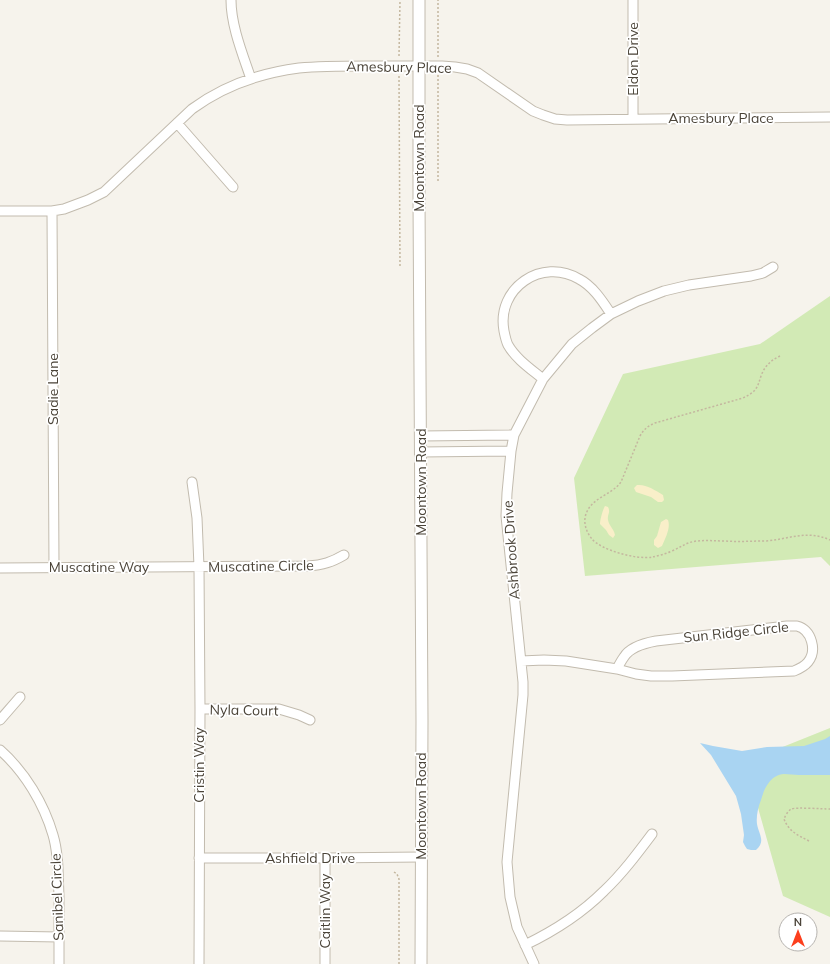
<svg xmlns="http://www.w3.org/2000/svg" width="830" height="964" font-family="Mulish,sans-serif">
  <rect width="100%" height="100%" fill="#f6f3ec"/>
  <path fill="#d2eab5" d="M830,296V566L821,557L585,576L574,478L623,374L760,344Z
    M830,728V917L783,896L745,762Z"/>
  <path fill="#f9efc9" d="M637,485C646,484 655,490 663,495L664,500L662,502H658L651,497L636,492L634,488Z
    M605,506L608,507C611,513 607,514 608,520C609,526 614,529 615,535L613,538L609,535L606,530L600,524C600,520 603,509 605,506Z
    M666,519L668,520C671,528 665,539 662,546L658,548L654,545V540L657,536L661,522Z"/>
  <path fill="#a9d4f2" d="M830,736V775C820,775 809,775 799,775C794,775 789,774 784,774C770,775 764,789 761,800C758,807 756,817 757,824C759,835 766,841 756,850H751L747,849L745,846L743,842L744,835L741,814L736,796L711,755L700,743L713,746L742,751L767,747L804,746L825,739Z"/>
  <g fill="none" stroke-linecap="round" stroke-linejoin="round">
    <defs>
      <path id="minor" d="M231,0C231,26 243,55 251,79
        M633,0V118
        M177,123L233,187
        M0,211H52L64,209L88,200L104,192L192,109C223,86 261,73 299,68C321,66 343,66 366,66C391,66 416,66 442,66L455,67L467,69L478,73L533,111L543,115L555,119L567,120L830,117
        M52,211L54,567
        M543,379C531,369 516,359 508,345C506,341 505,336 504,331C496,288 542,257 579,279C593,286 603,302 611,314
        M421,436L514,435
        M421,452L511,451
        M192,482L197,518L199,567L200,709L199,964
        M0,568L308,566C323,565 332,562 344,555
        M787,626C790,626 794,626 797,626C812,630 817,651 808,662C804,667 799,669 794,671L672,676H651L636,674L617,669C619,665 621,661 624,657C630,647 645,643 656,641Z
        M521,661L544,660L566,661L617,669
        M200,709H279L299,715L310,720
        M0,720L20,697
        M0,750C25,772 44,804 53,835C59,855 58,876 59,896C59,919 59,941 59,964
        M199,858H325L421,857
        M0,936L59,937
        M525,945C554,931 581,914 604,891C622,874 637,854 652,834
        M325,964V858
        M534,964L517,927L510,897L507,862L523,695V682L506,516L507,493L511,451L514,435L543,379L572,344L592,328L611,314L638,301L664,291L689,285L751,276L763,273L773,267"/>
      <path id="tertiary" d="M419,0V198L422,721L421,964"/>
    </defs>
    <use href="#minor" stroke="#c2bbae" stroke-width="11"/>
    <use href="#tertiary" stroke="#c2bbae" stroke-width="13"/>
    <path stroke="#c4b79f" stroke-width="1.5" stroke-dasharray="2 2" stroke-linecap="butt" d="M399,56L400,0
      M438,57V0
      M438,75V181
      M399,76L400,267
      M780,356C771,360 764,367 761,376C759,382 758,387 754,391C751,394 747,396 743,398L655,423C648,426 644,429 640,436L621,482C612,495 592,497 586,514C583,522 586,532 592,539C601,550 637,560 652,557C658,556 665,554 672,551C681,547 687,542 697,541C706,540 715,541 725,541C738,542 751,541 764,541C788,540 806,529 830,540
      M809,841C798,835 789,832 784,819C785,816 788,811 791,809C796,807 823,809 830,809
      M394,872L397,874L399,879V964"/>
    <use href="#minor" stroke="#fff" stroke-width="9"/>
    <use href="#tertiary" stroke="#fff" stroke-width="11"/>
  </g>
  <g text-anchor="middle" stroke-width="3.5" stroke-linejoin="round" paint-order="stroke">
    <g font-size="14" fill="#4b4439" stroke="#fff">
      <text transform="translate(633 59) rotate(-90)" y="5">Eldon Drive</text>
      <text transform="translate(399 67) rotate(1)" y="5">Amesbury Place</text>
      <text x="721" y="123">Amesbury Place</text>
      <text transform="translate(419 158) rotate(-90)" y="5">Moontown Road</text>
      <text transform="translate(53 389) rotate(-90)" y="5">Sadie Lane</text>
      <text transform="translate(421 482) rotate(-90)" y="5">Moontown Road</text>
      <text transform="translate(511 550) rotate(-94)" y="5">Ashbrook Drive</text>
      <text transform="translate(261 566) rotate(-1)" y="5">Muscatine Circle</text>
      <text x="99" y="572">Muscatine Way</text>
      <text transform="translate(736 632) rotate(-6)" y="5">Sun Ridge Circle</text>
      <text transform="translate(244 710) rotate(1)" y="5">Nyla Court</text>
      <text transform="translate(199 765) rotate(-90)" y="5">Cristin Way</text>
      <text transform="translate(421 806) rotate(-90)" y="5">Moontown Road</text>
      <text x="310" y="863">Ashfield Drive</text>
      <text transform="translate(57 897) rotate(-92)" y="5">Sanibel Circle</text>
      <text transform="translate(325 911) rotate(-90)" y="5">Caitlin Way</text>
    </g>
  </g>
  <g transform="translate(798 932)"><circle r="19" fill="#ffffff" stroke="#b7b4b0"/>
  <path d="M0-3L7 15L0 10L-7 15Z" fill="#fc3f1d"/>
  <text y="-6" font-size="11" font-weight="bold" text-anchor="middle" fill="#4b4439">N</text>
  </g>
</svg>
